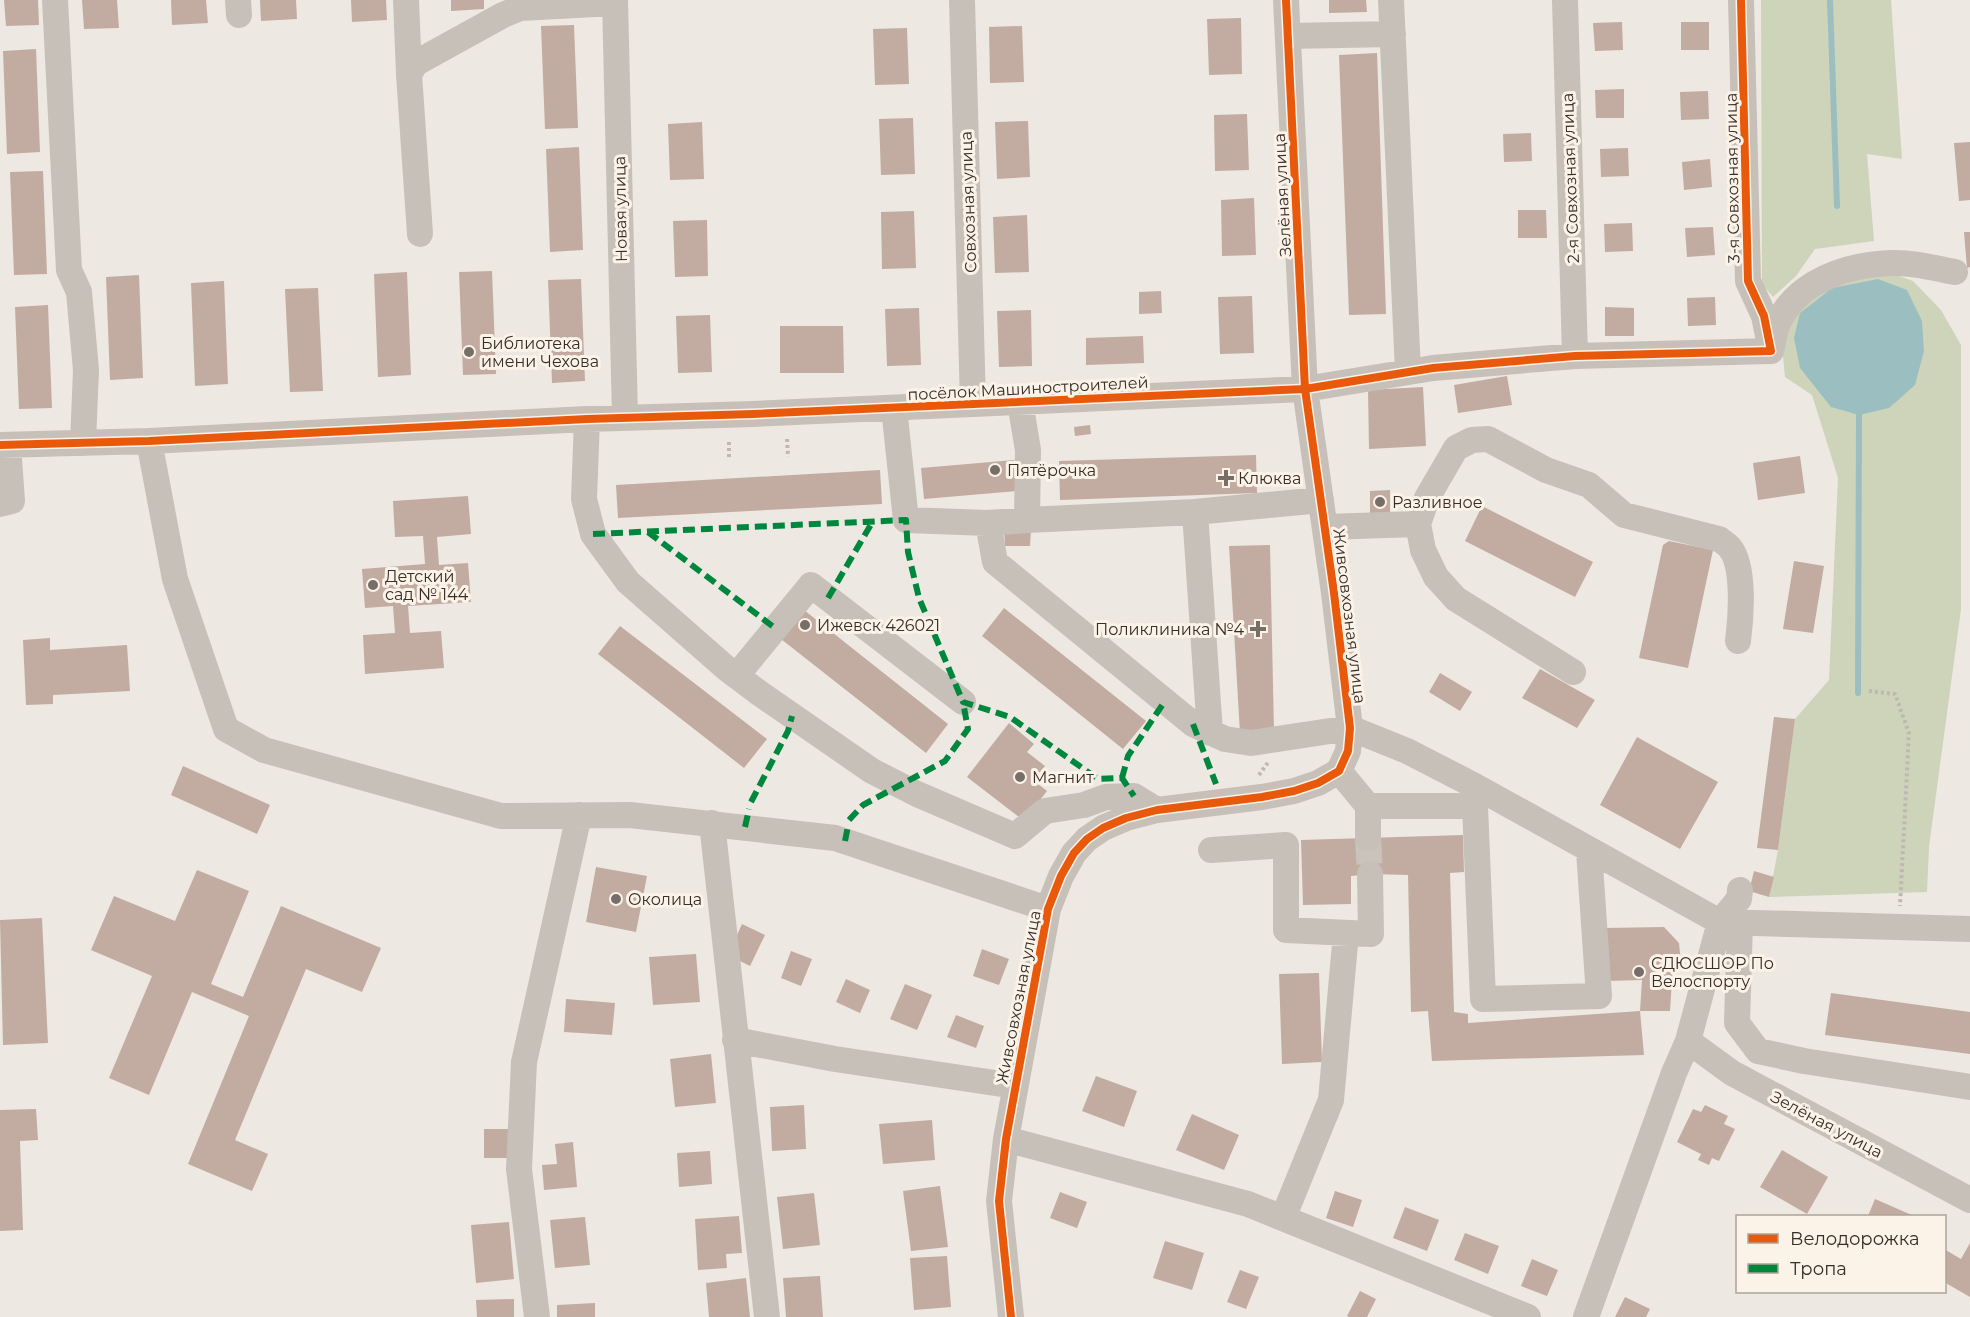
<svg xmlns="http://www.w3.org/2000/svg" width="1970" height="1317" font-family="Montserrat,sans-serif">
  <rect width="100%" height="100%" fill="#ede8e1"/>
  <path fill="#ced4ba" d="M1761,0H1891L1902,159L1867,154L1874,241L1815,249L1796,276L1773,297L1762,284Z
    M1884,271L1913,281L1941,310L1961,345V609L1929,847L1927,892L1769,897L1778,850L1795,719L1829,680L1838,478L1812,395L1785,377L1782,346L1800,307L1845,278Z"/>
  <path fill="#9bbfc0" d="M1878,279L1907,290L1922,321L1924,351L1915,385L1889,408L1859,415L1831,407L1800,368L1794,338L1800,313L1832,288Z"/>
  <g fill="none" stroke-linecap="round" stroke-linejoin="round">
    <path stroke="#9bbfc0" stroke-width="6" d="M1830,0L1837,206
      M1858,693L1859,415"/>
  </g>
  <path fill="#c2aca1" d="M4,0H38L39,25L6,26Z
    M82,0H117L119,28L84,29Z
    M171,0H206L208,23L172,25Z
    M260,0H296L297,19L261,21Z
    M351,0H386L387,20L352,22Z
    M451,0H484V9L451,11Z
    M1329,0H1366L1367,12L1329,13Z
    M1241,18L1242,74L1209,75L1207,19Z
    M1622,22L1623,50L1595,51L1593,23Z
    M1681,22H1709V50H1681Z
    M574,25L578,128L545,129L541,26Z
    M1022,26L1024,82L990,83L989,27Z
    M907,28L909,84L875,85L873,29Z
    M36,49L40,152L7,154L3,51Z
    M1377,53L1386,314L1349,315L1339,55Z
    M1624,89V118H1596L1595,90Z
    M1708,91L1709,119L1681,120L1680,92Z
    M1247,114L1249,170L1215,171L1214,115Z
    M913,118L915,174L881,175L879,119Z
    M1028,121L1030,177L997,179L995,122Z
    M702,122L704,179L670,180L668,124Z
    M1531,133L1532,161L1504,162L1503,134Z
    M1970,142V200L1959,201L1954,143Z
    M579,147L583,250L550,252L546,149Z
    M1628,148L1629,176L1601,177L1600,149Z
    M1710,159L1712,187L1684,190L1682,162Z
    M43,171L47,274L14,275L10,172Z
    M1254,198L1256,255L1222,256L1221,200Z
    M1518,210H1546L1547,238H1518Z
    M914,211L916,268L882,269L881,212Z
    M1027,215L1029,272L995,273L993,217Z
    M707,220L708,276L675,277L673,221Z
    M1632,223L1633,251L1605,252L1604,224Z
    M1713,227L1715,255L1687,257L1685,228Z
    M1964,232H1970V267L1967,268Z
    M492,271L496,374L463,375L459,272Z
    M407,272L411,375L378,377L374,274Z
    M139,275L143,378L110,380L106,277Z
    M581,279L585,381L552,383L548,280Z
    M224,281L228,384L195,386L191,283Z
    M318,288L323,391L290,392L285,289Z
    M1161,291L1162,313L1139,314V292Z
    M1252,296L1254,353L1220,354L1218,297Z
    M1715,297L1716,325L1688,326L1687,298Z
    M48,305L52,408L19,409L15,307Z
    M1605,307L1634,308V336H1605Z
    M919,308L921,365L887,366L885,309Z
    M1031,310L1032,366L999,367L997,311Z
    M710,315L712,372L678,373L676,316Z
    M780,326H843L844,373H780Z
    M1143,336L1144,363L1086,365V338Z
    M1507,376L1512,405L1458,413L1454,385Z
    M1423,387L1426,446L1369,449L1368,390Z
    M1090,425L1091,434L1075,436L1074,427Z
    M1256,455L1257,493L1060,500L1059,461Z
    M1800,456L1805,493L1758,500L1753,463Z
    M1014,460L1017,491L924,499L921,468Z
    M880,470L882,504L618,518L616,485Z
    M1390,490V514L1370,515V491Z
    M468,496L471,534L437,537L439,565L468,563L471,602L408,606L410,633L441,631L444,668L365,674L363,635L395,633L393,606L365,608L362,569L425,564L423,536L395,537L393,501Z
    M1482,506L1593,562L1575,597L1465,541Z
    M1004,529H1031L1030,546H1005Z
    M1669,541L1713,550L1688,668L1639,658L1663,545Z
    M1270,545L1274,732L1240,733L1229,546Z
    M1794,561L1824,566L1813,633L1783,629Z
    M1004,608L1146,721L1123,749L982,636Z
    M804,610L948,724L926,753L781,639Z
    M620,626L767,739L744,768L598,654Z
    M50,638V650L127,645L130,691L53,695V704L26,705L23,640Z
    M1540,669L1595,700L1577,728L1522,698Z
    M1440,673L1472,692L1460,711L1429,692Z
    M1774,717L1795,719L1778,850L1757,848Z
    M1009,723L1034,744L1027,752L1045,766L1033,780L1047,791L1024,821L967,777Z
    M1637,737L1718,782L1680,849L1600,805Z
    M183,766L270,805L257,834L171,795Z
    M1463,835L1464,872L1450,873L1454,1012L1468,1014V1023L1640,1011L1644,1055L1432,1061L1428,1011L1411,1012L1408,875L1370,874L1351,876V904L1303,905L1301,840Z
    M596,867L647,876L636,932L586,922Z
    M197,870L249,891L211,984L243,997L281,906L381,948L362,992L306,969L235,1140L268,1154L252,1191L188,1164L249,1016L192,992L149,1095L109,1078L152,976L91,950L114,896L175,921Z
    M1754,871L1774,877L1769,897L1749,891Z
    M42,918L48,1043L3,1045L0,920Z
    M742,924L765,935L750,966L728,955Z
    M1664,927L1679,943L1681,963L1673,964L1670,1011H1640L1642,980L1606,981L1605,928Z
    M982,949L1009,959L999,985L973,976Z
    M791,951L812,959L801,986L781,978Z
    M696,954L700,1002L653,1005L649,957Z
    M1319,973L1322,1062L1282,1064L1279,974Z
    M846,979L870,990L860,1013L836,1002Z
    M905,984L932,995L917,1030L890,1019Z
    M1831,993L1970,1012V1054L1825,1035Z
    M566,999L615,1003L612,1035L564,1032Z
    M956,1015L984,1026L976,1048L947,1037Z
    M711,1054L716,1103L675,1107L670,1059Z
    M1096,1076L1137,1091L1124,1127L1082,1111Z
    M804,1105L806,1149L772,1151L770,1107Z
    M1705,1105L1728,1116L1724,1124L1735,1129L1719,1161L1712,1158L1709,1165L1698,1160L1701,1154L1677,1142L1693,1109L1701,1112Z
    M36,1109L38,1140L20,1141L23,1230L0,1231V1110Z
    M1192,1114L1239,1135L1224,1170L1176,1150Z
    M932,1120L935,1160L883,1164L879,1124Z
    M484,1129H510V1158H484Z
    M573,1142L577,1187L544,1190L542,1165L557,1164L555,1144Z
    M1782,1150L1828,1177L1807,1214L1760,1187Z
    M710,1151L712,1184L679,1187L677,1153Z
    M940,1186L948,1247L911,1251L903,1191Z
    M1335,1191L1362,1200L1353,1227L1326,1218Z
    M1060,1192L1087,1202L1077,1228L1050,1218Z
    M814,1193L820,1245L783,1249L777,1197Z
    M1875,1199L1914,1216H1868Z
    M1405,1207L1439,1220L1427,1251L1393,1238Z
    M739,1216L742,1253L726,1254L727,1268L698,1270L695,1219Z
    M585,1217L590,1265L555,1268L550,1220Z
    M509,1222L514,1279L476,1283L471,1225Z
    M1465,1233L1499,1246L1488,1274L1454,1260Z
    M1165,1241L1204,1253L1192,1290L1153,1278Z
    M1970,1243V1297L1944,1282V1249L1961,1259Z
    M947,1256L951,1307L914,1310L910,1258Z
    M1532,1259L1558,1270L1547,1296L1521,1286Z
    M1240,1270L1259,1277L1246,1309L1227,1302Z
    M820,1276L823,1317H786L783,1278Z
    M746,1278L750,1317H709L706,1283Z
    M1360,1291L1376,1299L1367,1317H1349L1347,1316Z
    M1625,1297L1650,1309L1646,1317H1615Z
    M514,1299V1317H477L476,1300Z
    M595,1303V1317H557V1305Z"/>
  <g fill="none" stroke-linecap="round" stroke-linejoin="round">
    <path stroke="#c9c3bc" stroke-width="26" stroke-dasharray="26 13" stroke-linecap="butt" d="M1368,838L1370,874"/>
    <path stroke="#bfb8b2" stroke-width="4" stroke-dasharray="3 3" stroke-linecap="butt" d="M787,439L788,457
      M729,442V459
      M1869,691L1895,694L1909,733L1900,906
      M1259,775L1269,761"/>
    <path stroke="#c7c0b9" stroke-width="26" d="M55,0L69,270L79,292L86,370L83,443
      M238,0L239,15
      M406,0L409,74
      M615,0L625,417
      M962,0L973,404
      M1391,0L1408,372
      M1565,0L1575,356
      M1741,0L1748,281L1764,316L1771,351
      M1288,36L1393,34
      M420,234L409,74L416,63L503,15L520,8L615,3
      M1772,347C1779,288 1838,265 1891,263C1913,262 1934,268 1955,272
      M894,408L906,520L988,523L1027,520L1028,450L1020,402
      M587,419L584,499L593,534L628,582L726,668L762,695L872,771L917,794L1015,836L1045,811L1084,805L1106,797L1134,796L1157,810
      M149,441L175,579L226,729L264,750L501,816L630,815L835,838L1048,909
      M0,445L149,441L587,419L753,414L1305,389L1433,368L1575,356L1771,351
      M0,504L12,501L8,445
      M1027,520L1195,512
      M988,523L995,562L1193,724L1225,739L1251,743L1350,728L1407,751L1475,786L1720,922L1970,929
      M1418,524L1423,550L1436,577L1456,599L1573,672
      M1325,527L1418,524L1427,498L1456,448L1472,440L1488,439L1546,470L1589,485L1624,515L1719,539C1723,542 1728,545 1730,548C1745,566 1741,619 1738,641
      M737,675L811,585L963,702
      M1210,733L1195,512L1321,500
      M1339,771L1368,806V838
      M1368,806H1475V790
      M1475,806L1483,999L1599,996L1589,851
      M712,823L767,1317
      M1211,850L1286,845V930L1371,934L1370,874
      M1740,923L1737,1023L1758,1051L1804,1061L1970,1087
      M735,1040L835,1059L1015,1086
      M1688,1041L1732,1073L1970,1200
      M1006,1139L1248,1204L1528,1317
      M1283,1218L1331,1100L1346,933
      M537,1317L519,1169L524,1062L579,815
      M1011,1317L999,1201L1006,1139L1048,909L1061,876L1074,853L1087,839L1103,828L1126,818L1157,810L1262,797L1294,791L1318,783L1339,771L1348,751L1350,728L1334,593L1305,389L1286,0
      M1586,1317L1674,1073L1688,1041L1720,922L1739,899L1740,890"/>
    <path stroke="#00873e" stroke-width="6" stroke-dasharray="12 6" stroke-linecap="butt" d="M648,532L775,628
      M593,534L906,520L908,552L919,598L963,702L1010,717L1098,779L1122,778L1134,796
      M828,598L873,521
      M1193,724L1216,784
      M1122,778L1128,756L1165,701
      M751,802L788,731L792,716
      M849,820L863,805L945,761L968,729L963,702
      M745,827L749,809
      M845,841L848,826"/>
    <defs>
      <path id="cycleway" d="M0,445L149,441L587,419L753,414L1305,389L1433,368L1575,356L1771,351L1764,316L1748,281L1741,0
        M1011,1317L999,1201L1006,1139L1048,909L1061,876L1074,853L1087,839L1103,828L1126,818L1157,810L1262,797L1294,791L1318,783L1339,771L1348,751L1350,728L1334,593L1305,389L1286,0"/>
    </defs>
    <use href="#cycleway" stroke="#fbf2e8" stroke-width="11"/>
    <use href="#cycleway" stroke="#e8590c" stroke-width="8"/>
  </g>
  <g fill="#776e68" stroke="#fbf2e8" stroke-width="2">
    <circle cx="469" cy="352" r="6"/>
    <circle cx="995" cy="470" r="6"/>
    <path d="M1223 469h6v6h6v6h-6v6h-6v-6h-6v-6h6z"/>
    <circle cx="1380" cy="502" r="6"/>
    <circle cx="373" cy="585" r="6"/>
    <circle cx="805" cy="625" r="6"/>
    <path d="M1255 620h6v6h6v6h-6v6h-6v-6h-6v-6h6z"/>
    <circle cx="1020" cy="777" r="6"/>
    <circle cx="616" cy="899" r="6"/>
    <circle cx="1639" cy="972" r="6"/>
  </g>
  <g text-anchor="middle" stroke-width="6" stroke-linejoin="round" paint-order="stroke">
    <g font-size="16" fill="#382d27" stroke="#fbf2e8">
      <text transform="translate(1570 178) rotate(-92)" y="6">2-я Совхозная улица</text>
      <text transform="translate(1732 178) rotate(-91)" y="6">3-я Совхозная улица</text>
      <text transform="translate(1282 195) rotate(-93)" y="6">Зелёная улица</text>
      <text transform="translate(968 202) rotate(-92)" y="6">Совхозная улица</text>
      <text transform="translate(620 209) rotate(-91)" y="6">Новая улица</text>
      <text transform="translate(1028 388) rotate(-3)" y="6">посёлок Машиностроителей</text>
      <text transform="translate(1350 616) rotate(83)" y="6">Живсовхозная улица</text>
      <text transform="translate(1018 997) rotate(-79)" y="6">Живсовхозная улица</text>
      <text transform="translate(1827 1124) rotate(28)" y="6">Зелёная улица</text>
    </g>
    <g font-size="16" fill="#382d27" stroke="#fbf2e8" text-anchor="start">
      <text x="481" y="349">Библиотека<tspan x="481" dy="18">имени Чехова</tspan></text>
      <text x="1007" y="476">Пятёрочка</text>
      <text x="1238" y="484">Клюква</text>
      <text x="1392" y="508">Разливное</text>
      <text x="385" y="582">Детский<tspan x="385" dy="18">сад № 144</tspan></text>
      <text x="817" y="631">Ижевск 426021</text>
      <text x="1244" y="635" text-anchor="end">Поликлиника №4</text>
      <text x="1032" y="783">Магнит</text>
      <text x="628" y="905">Околица</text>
      <text x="1651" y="969">СДЮСШОР По<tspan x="1651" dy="18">Велоспорту</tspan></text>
    </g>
  </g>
  <rect x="1736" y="1215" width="210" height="78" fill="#fbf2e8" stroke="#ada39b" stroke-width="1.5"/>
  <rect x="1748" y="1234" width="30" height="9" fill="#e8590c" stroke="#ada39b" stroke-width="1.5"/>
  <text x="1790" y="1245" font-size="18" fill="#382d27">Велодорожка</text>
  <rect x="1748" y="1264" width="30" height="9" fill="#00873e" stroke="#ada39b" stroke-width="1.5"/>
  <text x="1790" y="1275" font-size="18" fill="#382d27">Тропа</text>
</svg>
